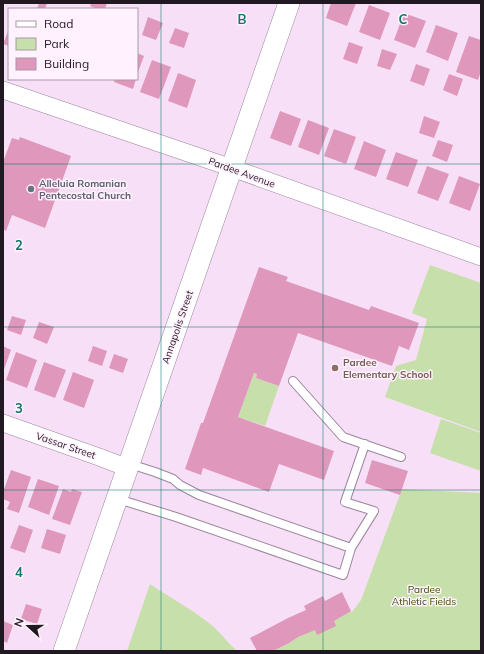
<svg xmlns="http://www.w3.org/2000/svg" width="484" height="654" font-family="Mulish,sans-serif">
  <rect width="100%" height="100%" fill="#f7e0f7"/>
  <path fill="#c7dfab" d="M430,265L481,283V432L385,397L396,366L416,360L427,319L412,313Z
    M254,373L257,374L256,378L279,386L265,426L238,417Z
    M441,419L481,433V471L430,453Z
    M402,489L481,493V651H273L289,643L298,637L350,611L352,612L361,600Z
    M150,584C172,599 195,611 215,628C222,635 229,644 237,651H127Z"/>
  <path fill="#df97bc" d="M39,3H47L45,9H37Z
    M91,3H107L105,9H97L90,6Z
    M331,3H356L347,26L326,18Z
    M369,5L390,13L380,40L359,32Z
    M404,13L426,21L415,48L394,40Z
    M148,17L163,23L156,40L142,35Z
    M436,25L458,33L448,61L426,52Z
    M175,28L189,33L184,48L169,43Z
    M9,29V46L3,44Z
    M469,36L481,40V71L478,80L456,72Z
    M349,42L363,47L357,64L343,59Z
    M382,49L397,54L390,70L377,66Z
    M137,53L144,56L137,75Z
    M152,60L171,67L159,99L140,92Z
    M416,64L430,69L424,86L410,81Z
    M178,73L196,80L187,108L168,101Z
    M449,74L463,79L457,96L443,90Z
    M115,79H136L133,89L114,82Z
    M280,111L301,119L291,146L270,138Z
    M424,116L440,122L434,138L419,133Z
    M308,120L329,128L319,155L298,147Z
    M334,129L356,137L346,164L324,156Z
    M20,137L71,156L45,228L12,215L6,231L3,229V162L12,138L19,140Z
    M438,140L453,145L447,162L432,156Z
    M364,141L386,150L376,177L354,169Z
    M396,152L418,160L408,187L386,179Z
    M427,166L449,174L438,201L417,193Z
    M459,176L480,184L470,211L449,203Z
    M259,267L288,277L286,281L369,310L371,306L419,323L409,350L399,346L392,366L298,333L279,386L256,378L257,374L254,373L238,417L334,451L324,480L279,464L269,492L203,468L201,475L185,469L201,423H203Z
    M12,316L26,320L21,335L7,330Z
    M39,322L54,327L47,344L33,338Z
    M3,346L11,350L3,372Z
    M93,346L107,351L102,366L88,361Z
    M16,352L37,360L27,388L6,380Z
    M114,354L128,359L123,373L109,368Z
    M44,362L66,370L55,398L34,390Z
    M73,372L94,380L84,408L63,400Z
    M372,460L408,471L400,495L365,483Z
    M11,470L31,477L19,513L7,509L10,502L3,499V492Z
    M38,479L59,486L49,515L28,507Z
    M63,489L71,492L72,489L82,492L70,525L52,519Z
    M19,525L33,530L25,553L10,548Z
    M47,529L66,535L60,554L41,548Z
    M342,592L351,611L334,621L336,626L317,635L315,630L298,637L289,643L273,651H257L250,638L288,618L306,610L304,606L323,596L325,601Z
    M26,604L42,609L37,624L21,619Z
    M3,621L13,625L7,643L3,641Z"/>
  <g fill="none" stroke-linecap="round" stroke-linejoin="round">
    <defs>
      <path id="service" d="M293,381L343,437L401,457
        M118,499L176,517L343,575L351,548L199,495L180,485L173,479L155,472L130,464
        M351,548L374,511L345,502L365,444"/>
      <path id="minor" d="M3,90L232,168L481,257
        M3,423L99,457L128,468"/>
      <path id="tertiary" d="M64,651L289,3"/>
    </defs>
    <use href="#service" stroke="#9b869b" stroke-width="10"/>
    <use href="#minor" stroke="#9b869b" stroke-width="18"/>
    <use href="#tertiary" stroke="#9b869b" stroke-width="22"/>
    <use href="#service" stroke="#fff" stroke-width="8"/>
    <use href="#minor" stroke="#fff" stroke-width="17"/>
    <use href="#tertiary" stroke="#fff" stroke-width="21"/>
  </g>
  <path fill="none" stroke="#0f766e" stroke-width="1" stroke-opacity="0.55" d="M161,3V651M323,3V651M3,164H481M3,327H481M3,490H481"/>
  <circle fill="#6b7280" stroke="#fff1fe" stroke-width="1.5" cx="31" cy="189" r="4"/>
  <circle fill="#8d6e63" stroke="#fff1fe" stroke-width="1.5" cx="335" cy="368" r="4"/>
  <g text-anchor="middle" stroke-width="3" stroke-linejoin="round" paint-order="stroke">
    <g font-size="10" fill="#211921" stroke="#fff1fe">
      <text transform="translate(242 172) rotate(20)" y="4">Pardee Avenue</text>
      <text transform="translate(177 327) rotate(-71)" y="4">Annapolis Street</text>
      <text transform="translate(66 445) rotate(19)" y="4">Vassar Street</text>
    </g>
    <g font-size="10" font-weight="bold" fill="#5b616d" stroke="#fff1fe" text-anchor="start">
      <text x="39" y="187">Alleluia Romanian<tspan x="39" dy="12">Pentecostal Church</tspan></text>
    </g>
    <g font-size="10" font-weight="bold" fill="#785e54" stroke="#fff1fe" text-anchor="start">
      <text x="343" y="366">Pardee<tspan x="343" dy="12">Elementary School</tspan></text>
    </g>
    <g font-size="10" fill="#344d00" stroke="#fff1fe">
      <text x="424" y="593">Pardee<tspan x="424" dy="12">Athletic Fields</tspan></text>
    </g>
  </g>
  <g font-size="13" text-anchor="middle" font-weight="bold" fill="#0f766e" stroke="#fff1fe" stroke-width="3" stroke-linejoin="round" paint-order="stroke">
    <text x="242" y="24">B</text>
    <text x="403" y="24">C</text>
    <text x="19" y="250">2</text>
    <text x="19" y="413">3</text>
    <text x="19" y="577">4</text>
  </g>
  <rect width="484" height="654" fill="none" stroke="#211921" stroke-width="8"/>
  <rect x="8" y="8" width="130" height="72" fill="#fff1fe" stroke="#a69ba6"/>
  <rect x="16" y="21" width="20" height="6" fill="#ffffff" stroke="#a69ba6"/>
  <text x="44" y="28" font-size="12" fill="#211921">Road</text>
  <rect x="16" y="38" width="20" height="12" fill="#c7dfab" stroke="#a69ba6"/>
  <text x="44" y="48" font-size="12" fill="#211921">Park</text>
  <rect x="16" y="58" width="20" height="12" fill="#df97bc" stroke="#a69ba6"/>
  <text x="44" y="68" font-size="12" fill="#211921">Building</text>
  <g transform="translate(28 626) rotate(291)" stroke="#fff1fe" stroke-width="3" paint-order="stroke">
  <path d="M0-3L7 15L0 10L-7 15Z" fill="#211921"/>
  <text y="-6" font-size="11" font-weight="bold" text-anchor="middle" fill="#211921">N</text>
  </g>
</svg>
